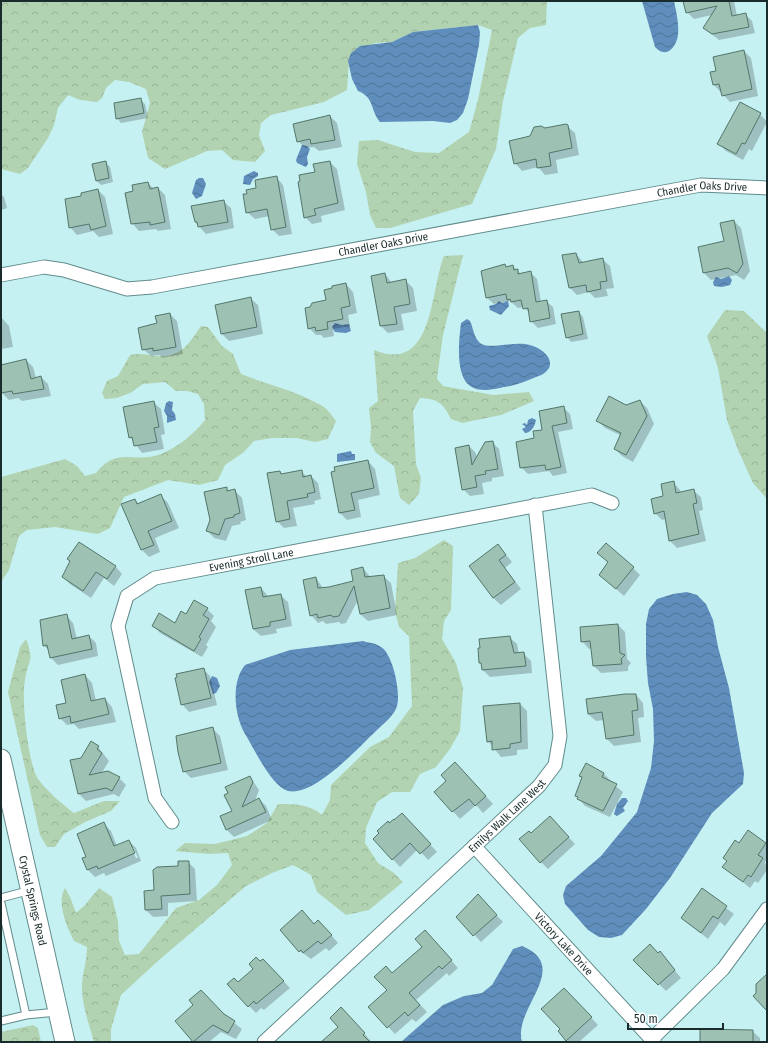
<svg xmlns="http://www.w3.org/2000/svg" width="768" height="1043" font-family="'Fira Sans Condensed',sans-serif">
  <defs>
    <pattern id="forest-crowns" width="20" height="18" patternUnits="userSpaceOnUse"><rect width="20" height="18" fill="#b2d3b1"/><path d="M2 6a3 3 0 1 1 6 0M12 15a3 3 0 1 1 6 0" fill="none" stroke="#98b598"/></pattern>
    <pattern id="water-waves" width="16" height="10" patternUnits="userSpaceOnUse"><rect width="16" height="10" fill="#5f8ebd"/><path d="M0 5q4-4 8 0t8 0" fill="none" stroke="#4e749a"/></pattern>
  </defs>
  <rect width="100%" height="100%" fill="#c6f1f2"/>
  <path fill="url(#forest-crowns)" d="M1,1H547L546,25L530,28L518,38L503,101L496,149L472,204L390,228H376L370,215L366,192L357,164L359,141L378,140L415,152L439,153L469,132L478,100L492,30L478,25L413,32L392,42L375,43L349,61L347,90L324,102L271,115L261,123L259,135L265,151L255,162L233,160L222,150L207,151L165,169L148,158L142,132L150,103L146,89L129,82L115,80L106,88L102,98L97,102L80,100L68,95L58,108L54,125L48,138L28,168L20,174L1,169Z
    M463,255L443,335L437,379L443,386L493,395L529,392L534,401L501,415L462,423L451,419C443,403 438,399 420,398L413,411L416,464L421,478L419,494L409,505L400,498L394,466L376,453L370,442L371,427L369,408L378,401L374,350C434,375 430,290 444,256Z
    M725,310L744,311L767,333V499L753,483L738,450L727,420L718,368L707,336Z
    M201,326L208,327L222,346L233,354L241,374C268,385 299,391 324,407C329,411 333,417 336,421L328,439L315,442L296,438H272L254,441L244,452L225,465L218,480L199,485L168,480L124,497L110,528L98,534L55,527L27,530L19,536L9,570L1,582V477L65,459L77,466L85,476L96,473C117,446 134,464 161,454C178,447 194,434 205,420L204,404L198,394L187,391H176L165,382L143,384L130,393L117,398L105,399L102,393L107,381L118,376L130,355C140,353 145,354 154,356C180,359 188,345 201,326Z
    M444,540L453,546L451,610L444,621L442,639L456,663L463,688L460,731L450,749L436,767L420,774L410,792H392L377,802L366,828L365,843L378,863L394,873L403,882L369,910L346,915L317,892L311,875L293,865L272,873L246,886L159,960L121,995L111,1029V1042H94C89,1025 81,1001 82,984C83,971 87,960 87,947L74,941C67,928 56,902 65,888L70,897L76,913L85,905L99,888L112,897L118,921L119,941L125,955L139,954L176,908L199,900L217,885L232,865L228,853L209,854L175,851L185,843L215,844L247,836L267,823L278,804C295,804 310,804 322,815L330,800L331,785L370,747L389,737L412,706L409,636L399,627L395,611L398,563L415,558Z
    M26,639C35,663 28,658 25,680C21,699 28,764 38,779C46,790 63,805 74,813L104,801H120L111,811L85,822L64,834L55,847H47L40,835L8,692L20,647Z
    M33,1025L38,1028L41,1042H1V1032Z"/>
  <path fill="url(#water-waves)" d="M642,1H674C677,16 684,41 669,51C663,54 659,51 655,47Z
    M478,25L480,32L479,45L468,99L463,113L457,120L450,123L433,121L380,122C370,110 375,98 358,91L352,79L348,61L351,53L360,46L392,42L413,32Z
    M302,145L307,146L310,149L307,157L308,164L306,167L297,163L296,160Z
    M254,171L258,173V176L253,179L250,185L243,184L244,176Z
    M199,178H203L206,184L202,196L196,199L192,193L196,180Z
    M729,276L732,280L730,285L722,287L714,286L713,282L716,277L721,279Z
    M499,301L502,303L508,301L509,306L501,315L490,310L489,306L496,304Z
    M467,319L470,321C473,327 474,338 480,343C490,351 516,339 533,346C552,353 558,370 536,377C526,381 515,386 504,387C496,389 482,392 474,388C454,381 459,340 461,323Z
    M335,323L342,325L349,324L351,331L346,333L335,332L332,327Z
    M169,401L173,402L172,410L175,414L176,420L167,423V416L164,411L166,403Z
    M532,418L536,420C535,426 531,433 525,433L522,429L526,427L522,424L525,423L527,425L528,420Z
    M351,451L352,454H355V460L337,462V454Z
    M687,592L697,595L706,604L713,620L718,647L729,688L744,773L743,784L712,813L670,878L646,909L622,935L611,938L599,937L588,930L565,904L563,895L566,886L601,856L637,812L651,768L654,741L653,709L648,683L646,657V624L649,609L657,599L673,594Z
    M363,641C369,643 376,643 381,647C393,654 401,693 397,706C394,716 383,724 376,731C359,747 314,797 288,791C271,786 254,748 245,734C234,715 231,682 245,665L290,650Z
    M212,676L217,678L220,686L216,693L213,694L209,682Z
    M622,798H626L628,801L623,808L625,811L617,816L614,814L617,804Z
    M522,946C573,967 512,1009 522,1042H401L443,1005L464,996L482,993L492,985L513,949Z"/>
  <path fill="#0003" fill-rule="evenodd" d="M684,1H734L737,16L745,14L752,21L755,33L719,40L704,28L712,15L694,19L687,12Z
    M744,51L751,58L758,96L730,102L714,85L711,73L717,72Z
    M140,99L145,104L148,118L121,123L117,118Z
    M760,114L767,122L752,151L749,149L743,160L726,151L719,144Z
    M330,116L337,123L342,147L319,151L314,147L305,148L298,141Z
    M567,126L575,133L579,155L556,160L558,173L545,175L538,167L522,171L515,163L531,137L545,129Z
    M105,162L110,167L113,182L101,185L96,180Z
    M330,162L337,169L345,210L321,216L322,222L312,224L305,217L316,173Z
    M276,177L283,185L292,234L279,236L272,229L270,216L255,219L247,212L248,194Z
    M148,183L154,189L158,188L165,195L171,229L158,231L156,229L139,231L132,223L134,192Z
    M98,190L105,197L113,234L99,237L93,231L77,235L70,227L82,197Z
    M1,194L4,197L7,208L1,210Z
    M223,201L231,208L234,228L206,234L195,222Z
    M734,221L741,228L750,271L744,280L736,275L711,280L704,273L725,241Z
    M576,254L584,263L602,259L610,266L614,288L606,289L608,296L595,298L589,292L577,295L570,288L564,256Z
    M505,265L508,267L513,266L521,274L530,272L537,279L541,302L546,301L553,307L556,324L538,328L531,321L530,314L524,307L518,308L510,301L494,304L487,298Z
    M385,274L392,283L405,280L413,288L417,311L401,314L404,330L388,333L381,326L372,277Z
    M346,284L353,292L357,313L348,315L350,326L333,329L334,336L324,338L321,335H316L309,328L333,289Z
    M250,298L258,305L263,334L229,341L222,334Z
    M579,312L583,317L588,339L571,342L567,337Z
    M170,314L177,321L183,354L162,358L159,355L151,356L143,349L158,324Z
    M2,318L9,326L13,347L1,349Z
    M26,360L33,367L36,378L41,377L48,384L51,396L22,401L18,398L9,400L2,393L1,366Z
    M640,401L647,408L654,424L633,462L622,456L615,449L620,435L605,428L598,421Z
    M153,402L161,409L165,434L161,435L164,449L142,453L130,437Z
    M564,408L570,414L573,429L558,432L567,473L553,476L549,471L528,474L521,467L536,439Z
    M492,442L499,449L504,476L492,478V481L482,483L484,494L470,496L463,489L469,446L476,453L477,459Z
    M368,461L375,469L380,495L358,500L361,517L347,520L340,513L336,472Z
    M301,471L307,477L311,476L318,483L321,499L314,501L315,504L293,508L297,526L284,528L277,521L280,472L283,475Z
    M673,482L680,490L681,493L693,490L701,497L703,510L699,511L706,541L677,548L670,541L666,519L662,520L655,513Z
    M226,488L230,491L234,490L242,498L246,520L240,522L241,524L232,526L226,541L214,538L207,530Z
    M161,496L168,503L179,528L155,538L160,552L149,557L142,550L123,505L135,500L139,504Z
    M498,545L512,562L505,568L521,589L501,605L493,598Z
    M599,553L633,568L640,575L624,596L608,582V563Z
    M115,566L122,574L114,586L104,578L91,598L70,584L63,577Z
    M363,568L371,578L383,576L391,583L397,615L368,621L360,614L358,600L346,623L341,624L339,622L326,624L323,621L318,623L311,615L316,578L323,588H329L354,582Z
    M261,588L269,597L280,595L288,602L292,626L276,629L277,633L261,636L253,629Z
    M207,609L214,616L211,621L216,627L206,645L208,647L202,657L160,633L153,625L175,624L186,615Z
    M66,615L73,623L77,639L89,636L96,643L98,656L58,665L51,658L50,651L44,646Z
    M618,625L625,632L627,659L631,663L628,667V671L601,673L594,666L592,648L589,649L582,641Z
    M509,637L517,644L519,654H524L531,661L532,673L490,677L483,670V665L480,662Z
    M203,669L210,676L217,705L189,712L182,704Z
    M85,675L92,683L96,701L105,699L112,707L116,722L79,729L74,724L67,725L60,718Z
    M636,695L643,703L644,717L638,718L641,742L614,746L607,739L604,720L596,721L588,714Z
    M520,704L527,711L528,749L517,750V755L501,757L488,741Z
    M213,729L220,736L228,770L191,778L184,771Z
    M98,747L109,761L101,774L119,778L126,785L119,797L114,794L86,801L79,794L82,759Z
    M462,770L493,804L483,813L476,805L460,819L435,792Z
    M603,773L610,780V782L623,792L610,817L585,806L576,795L583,778L580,776Z
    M250,777L259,790L255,801L259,799L266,806L272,820L234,837L227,830L221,817L233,812Z
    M550,817L575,844L548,869L541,862Z
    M409,821L437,852L428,860L418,849L400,867L374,839L389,824Z
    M104,824L111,831L117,846L129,841L136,848L141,861L106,876L104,873L95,877L88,870V857ZM131,848H134L138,858H136Z
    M748,832L767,845V859L765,862L767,870L758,883L755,881L750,888L724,867Z
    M188,862L195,869L197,901L168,903V916L153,917L146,910L155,891L179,867Z
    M702,890L734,914L725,926L720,922L708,939L682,918Z
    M485,903L503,922L481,942L458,917Z
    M314,925L325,928L338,943L329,951L326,948L311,959L300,951L281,930Z
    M432,938L458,968L449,976L447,973L416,1000L427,1012L416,1022L412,1019L395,1034L370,1008L388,991L392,974Z
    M660,952L681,978L666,991L635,960Z
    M260,963L270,967L290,988L264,1010L261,1008L256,1013L249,1006L239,983Z
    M571,996L598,1025L579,1042H569L559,1031Z
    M224,1015L242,1029L236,1039L221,1032L209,1042H194L176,1021Z
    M348,1016L371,1041L323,1042L339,1027Z
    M752,1031L760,1038V1042H701Z"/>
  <path fill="#9dc2b4" stroke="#53766a" d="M683,1H729L732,16L746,13L749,27L712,34L703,28L717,6L686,13Z
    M744,50L752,89L722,96L719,84L713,85L710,72L716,71L713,57Z
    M141,98L144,113L116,119L114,103Z
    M740,102L761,113L745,144L742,143L736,154L717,144Z
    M330,115L335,140L311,144L310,139L297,142L293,124Z
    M566,124L568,125L572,148L549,153L551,166L537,168L536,159L514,164L509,141L530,136L534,127L541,126L545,128Z
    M106,161L109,178L96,181L92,164Z
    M330,161L338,203L314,209L316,215L304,218L298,182L300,181L299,175L315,172L313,164Z
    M277,176L286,227L271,230L267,209L246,213L243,194H247L246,190L256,188L255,180Z
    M148,182L150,189L158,187L165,222L150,225V222L131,224L125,193L133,191L132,185Z
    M98,189L106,226L91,230L89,224L69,228L65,199L81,196V193Z
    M224,200L228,222L198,227L197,222H195L191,206Z
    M734,220L743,264L737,273L728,268L703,273L698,247L724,241L720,223Z
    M576,253L579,263L603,258L607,281L600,282L601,289L587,292L586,285L569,288L562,255Z
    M505,264L506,267L513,265L514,270L518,269V274L531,271L536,302L547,300L550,318L530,322L528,308L523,309L521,300L511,302L510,299L507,300L506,294L486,298L481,271Z
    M385,273L387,283L406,279L410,304L394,307L397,324L380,326L371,276Z
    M346,283L350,306L341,308L343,319L327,322L328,329L316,331L315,327L308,329L305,308L310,307L312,303L326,300L324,290L332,288V286Z
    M251,297L257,327L221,334L215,305Z
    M579,311L583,334L566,338L561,314Z
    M170,313L176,347L153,351V348L142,350L138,328L157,323L155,316Z
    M26,359L31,379L41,376L44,389L13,394L12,391L1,393V365Z
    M609,396L626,405L640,400L647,416L626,455L614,449L621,433L596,421Z
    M154,401L159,427L154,428L157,442L134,446L132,437L129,438L123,407Z
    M564,406L567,423L552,426L561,467L546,470L545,465L520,468L516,442L534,438L533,431L542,430L539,411Z
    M493,441L498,469L485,471L486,474L475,476L477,487L462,490L455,448L469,445L472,465L485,442Z
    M368,460L374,488L351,493L355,510L339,513L331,472L335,471L334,467Z
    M302,470L303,477L311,475L315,492L307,494L308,497L287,501L290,519L276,522L267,473L280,471L281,474Z
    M674,481L676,493L694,489L697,503L693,504L699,534L669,541L664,511L654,514L651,499L663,496L661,484Z
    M227,487V491L235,489L240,513L234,515V517L225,519L219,535L206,531L210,520L204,492Z
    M161,494L172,521L148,531L154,545L141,550L121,504L135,499L137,504Z
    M79,542L116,566L107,579L96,572L83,591L62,577L70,561L67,559Z
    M606,543L634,567L616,589L599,575L608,562L597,553Z
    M498,544L506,555L499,560L515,582L493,598L469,566Z
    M363,567L365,577L384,575L390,608L360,614L354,586L339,616L333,617L331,615L318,618L317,614L310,616L303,580L316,577L318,588L329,587L353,581L351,570Z
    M261,587L263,597L281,594L286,619L270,622V626L253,629L245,590Z
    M194,600L208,608L203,615L209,619L199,637L201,639L194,651L152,626L159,613L175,623L181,611L186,614Z
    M67,614L72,639L89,635L92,649L50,658L47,645L43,646L40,620Z
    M618,624L620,653L625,655L621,659L622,664L593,666L590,641L581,642L580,627Z
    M510,636L514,653L524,652L526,666L482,670L481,663H479L478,648H480L479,639Z
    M204,668L211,698L181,705L175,678L177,677L176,674Z
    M85,674L91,701L105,698L109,714L71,723L70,716L59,719L56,705L66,703L61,680Z
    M625,694H636L638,710L632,711L634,735L606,739L602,712L588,714L586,699Z
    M520,703L521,742L510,744V748L492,750V741L487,742L483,706Z
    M213,727L221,763L183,772L178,752L176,736Z
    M91,741L99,746L97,749L102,753L89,775L108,771L120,777L112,791L106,788L78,794L70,760L81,758Z
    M455,762L486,796L475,806L469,799L452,812L434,792L446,781L441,775Z
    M586,763L604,773L602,777L617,784L603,811L577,799L578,797L575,796L582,777L579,776Z
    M250,776L253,782L242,807L259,798L266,812L226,830L220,816L232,811L224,795L228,793L225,787Z
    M402,813L431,844L420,854L410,843L392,860L373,839L379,833L377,831L388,821L389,823L394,819V820Z
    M550,816L569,837L540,863L519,839L529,831L531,833Z
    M104,822L114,846L129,840L135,853L98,869L97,866L87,870L82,858L86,857L77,834Z
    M748,830L766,843L758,855L763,858L751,877L748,875L743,882L722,867L727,861L723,858L735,840L739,843Z
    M178,861H189L190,894L161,896L162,909L145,910L144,891L154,890L153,870L157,867L178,866Z
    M702,888L727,906L718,919L713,916L701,933L681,918Z
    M478,894L497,915L473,936L456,917Z
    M302,910L314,924L318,920L332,935L321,944L318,941L303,953L301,950L299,952L280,930Z
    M425,930L452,960L442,969L439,966L409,993L420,1005L408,1016L405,1012L387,1028L368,1007L387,990L374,977L386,966L392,973L422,947L415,939Z
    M650,944L658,953L660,951L675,970L658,985L633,960Z
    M256,957L260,961L263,959L284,981L256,1004L254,1001L248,1007L227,984L234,978L238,982L253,969L249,964Z
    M767,974V1011L753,996L756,993V984Z
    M564,988L592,1017L566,1041L558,1031L560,1029L541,1009Z
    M201,990L224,1014L235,1021L228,1033L213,1025L193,1042L175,1021L193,1005L189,1000Z
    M341,1007L365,1033L363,1035L370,1042H321L338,1027L330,1018Z
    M700,1029L753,1030V1042H700Z"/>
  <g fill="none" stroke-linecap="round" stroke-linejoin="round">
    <defs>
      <path id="lane" d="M1,898L31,890
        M1,903L26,1015L57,1012
        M1,1021L26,1015"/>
      <g id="street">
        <path id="s1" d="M1,275L44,267L64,270L127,289L152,287L701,185L767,188"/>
        <path id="s2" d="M172,822L155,798L118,626L127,596L155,578L592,495L612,503"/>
        <path id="s3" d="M474,846L654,1042"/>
        <path d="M652,1039L723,969L767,909"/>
        <path id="s4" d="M264,1042L539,786L555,765L560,736L535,505"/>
      </g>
      <g id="secondary">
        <path id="s5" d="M1,759L65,1042"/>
      </g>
    </defs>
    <use href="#lane" stroke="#628b8b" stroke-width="9"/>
    <use href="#street" stroke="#628b8b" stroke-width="15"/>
    <use href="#secondary" stroke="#628b8b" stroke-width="21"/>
    <use href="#lane" stroke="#fff" stroke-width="7"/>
    <use href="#street" stroke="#fff" stroke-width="13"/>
    <use href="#secondary" stroke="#fff" stroke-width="19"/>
  </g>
  <g text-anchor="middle" stroke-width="3" stroke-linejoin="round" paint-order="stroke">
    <g font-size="11" fill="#1a2b2b" stroke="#fff">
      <text dy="4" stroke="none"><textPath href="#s1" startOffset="714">Chandler Oaks Drive</textPath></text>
      <text dy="4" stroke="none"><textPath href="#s1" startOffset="390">Chandler Oaks Drive</textPath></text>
      <text dy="4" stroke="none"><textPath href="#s2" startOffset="368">Evening Stroll Lane</textPath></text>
      <text dy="4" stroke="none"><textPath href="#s4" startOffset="332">Emilys Walk Lane West</textPath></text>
      <text dy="4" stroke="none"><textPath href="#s5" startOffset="145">Crystal Springs Road</textPath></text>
      <text dy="4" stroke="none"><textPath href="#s3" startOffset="133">Victory Lake Drive</textPath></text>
    </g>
  </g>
  <rect width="768" height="1043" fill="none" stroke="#1a2b2b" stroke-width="4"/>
  <path d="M628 1023v6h95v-6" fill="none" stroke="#1a2b2b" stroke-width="2"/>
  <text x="634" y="1023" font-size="12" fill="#1a2b2b" stroke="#ffffff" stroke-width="3" paint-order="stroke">50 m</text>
</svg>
